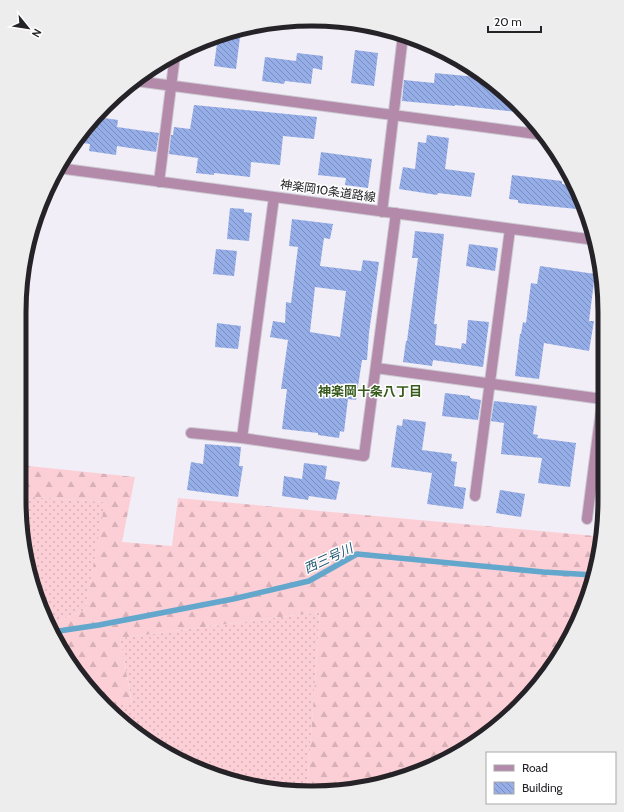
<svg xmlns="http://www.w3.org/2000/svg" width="624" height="812" font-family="Cabin,'Noto Sans JP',sans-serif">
  <defs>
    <pattern id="grass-dots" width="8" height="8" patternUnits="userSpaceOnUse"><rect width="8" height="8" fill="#fccfd6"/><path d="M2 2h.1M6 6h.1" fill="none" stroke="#d8b1b8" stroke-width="1.8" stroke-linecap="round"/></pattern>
    <pattern id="forest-firs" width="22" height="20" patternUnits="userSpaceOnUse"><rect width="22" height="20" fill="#fccfd6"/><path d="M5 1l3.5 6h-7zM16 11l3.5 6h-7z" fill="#d8b1b8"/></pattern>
    <pattern id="building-back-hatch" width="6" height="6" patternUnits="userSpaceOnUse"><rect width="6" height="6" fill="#96aee8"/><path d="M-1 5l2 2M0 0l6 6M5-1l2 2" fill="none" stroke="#7a8dbc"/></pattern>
  </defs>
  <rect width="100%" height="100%" fill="#f1eef7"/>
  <path fill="url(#grass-dots)" d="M19,496L106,502L85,610L49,625L29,576Z
    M320,612L307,790L236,783L166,754L103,705L132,703L120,638Z"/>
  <path fill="url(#forest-firs)" d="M19,465L135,477L122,542L172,546L178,498L595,536L602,538L589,594L556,663L519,707L475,744L406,778L331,792L307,790L320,612L120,638L132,704L103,705L58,647L49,625L85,610L105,502L19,496Z"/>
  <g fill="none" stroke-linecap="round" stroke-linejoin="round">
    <path stroke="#63a7cd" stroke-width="5.5" d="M52,632L99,625L233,599L309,581L357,554L543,572L594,575"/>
  </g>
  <path fill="url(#building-back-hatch)" fill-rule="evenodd" d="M241,29L236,69L214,66L218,36Z
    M355,50L378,53L374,86L351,83Z
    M297,53L323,56L322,70L313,68L311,84L285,81L284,84L262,81L265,57L296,61Z
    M435,73L487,78L519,105L526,113L455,105V106L402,101L404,80L434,83Z
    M194,105L317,117L314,139L283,136L280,165L251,162L250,177L214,173V175L196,173L198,158L169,154L171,135H173L174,127L190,129Z
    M97,117L118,120L117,127L159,133L156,152L117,146L116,155L89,151L90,144L75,142L79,134Z
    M427,135L449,138L445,169L475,173L471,197L438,193L437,195L399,189L403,167L415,169L418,142L426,143Z
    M321,152L372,159L368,188L345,185L346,178L318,175Z
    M512,175L562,181V184L574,186L586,210L518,203V200L509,199Z
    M230,208L244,209V212L252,213L249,241L227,239Z
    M292,219L333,224L330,239L324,238L320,266L361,271L363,260L379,262L369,333L367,360H362L356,400L348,399L344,432L340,431L339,438L318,435V433L282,429L287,389H281L288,340L270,337L273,321L285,323L286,302L291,303L298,247L289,246ZM315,287L346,291L340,337L310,332Z
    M415,231L444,234L434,324H437L435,345L461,349L462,343L466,344L468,320L489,322L483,367L433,360L432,366L403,362L406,341H407L418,258H412Z
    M469,244L498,248L495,271L466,266Z
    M216,249L237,251L234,276L213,274Z
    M540,266L595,274L589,321H594L589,351L544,343L539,379L515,376L520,334H521L523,322L526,323L531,283L537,284Z
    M217,323L241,326L238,349L215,347Z
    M445,393L470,396V398L481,400L478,420L442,416Z
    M494,401L537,406L533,434L538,435L537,438L576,443L570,487L538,483L542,458L501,454L504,423L491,421Z
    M403,419L426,422L422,450L452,454L451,461L457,462L454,486L466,488L463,509L427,504L432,473L391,467L397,425L402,426Z
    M205,444L241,447L239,466H243L238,497L187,490L191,462L203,464Z
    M304,463L327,466L325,479L340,482L336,500L309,496L308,500L282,496L284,476L302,479Z
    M500,490L525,494L521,517L496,513Z"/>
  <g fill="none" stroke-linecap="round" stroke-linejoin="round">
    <defs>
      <path id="minor" d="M136,81L544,135
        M58,168L595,240
        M159,182L175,55
        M382,212L403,35
        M376,368L602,399
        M191,433L242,438L364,456L396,213
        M242,438L274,197
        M475,496L510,229
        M587,519L602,403"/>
    </defs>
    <use href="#minor" stroke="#ccc9d2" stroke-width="12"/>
    <use href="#minor" stroke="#b38aaa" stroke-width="10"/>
  </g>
  <g text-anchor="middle" stroke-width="3" stroke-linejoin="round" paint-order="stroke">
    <g font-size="12" fill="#252327" stroke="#fff">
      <text transform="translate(328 191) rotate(8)" y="4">神楽岡10条道路線</text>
    </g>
    <g font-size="13" font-weight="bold" fill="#385b1d" stroke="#fff">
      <text x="370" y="396">神楽岡十条八丁目</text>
    </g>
    <g font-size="13" font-style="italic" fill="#235974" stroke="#fff">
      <text transform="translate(328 558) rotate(-25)" y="5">西三号川</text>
    </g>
  </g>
  <path d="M0 0H624V812H0ZM312 26H312A286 286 0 0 1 598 312V500A286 286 0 0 1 312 786H312A286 286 0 0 1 26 500V312A286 286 0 0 1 312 26Z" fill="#eeedee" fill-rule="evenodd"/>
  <path fill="none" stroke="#252327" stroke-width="5" d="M312 26H312A286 286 0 0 1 598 312V500A286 286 0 0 1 312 786H312A286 286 0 0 1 26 500V312A286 286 0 0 1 312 26Z"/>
  <rect x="486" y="752" width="130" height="52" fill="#ffffff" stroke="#a8a7a9"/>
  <rect x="494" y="765" width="20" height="6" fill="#b38aaa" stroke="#a8a7a9"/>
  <text x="522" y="772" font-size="12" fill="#252327">Road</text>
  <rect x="494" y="782" width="20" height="12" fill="url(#building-back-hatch)" stroke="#a8a7a9"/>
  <text x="522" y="792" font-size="12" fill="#252327">Building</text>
  <g transform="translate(28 28) rotate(120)" stroke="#ffffff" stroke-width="3" paint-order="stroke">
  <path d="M0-3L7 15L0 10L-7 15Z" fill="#252327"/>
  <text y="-6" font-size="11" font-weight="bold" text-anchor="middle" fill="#252327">N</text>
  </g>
  <path d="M488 26v6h53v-6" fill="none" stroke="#252327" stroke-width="2"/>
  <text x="494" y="26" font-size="12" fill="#252327" stroke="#ffffff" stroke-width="3" paint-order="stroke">20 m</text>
</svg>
